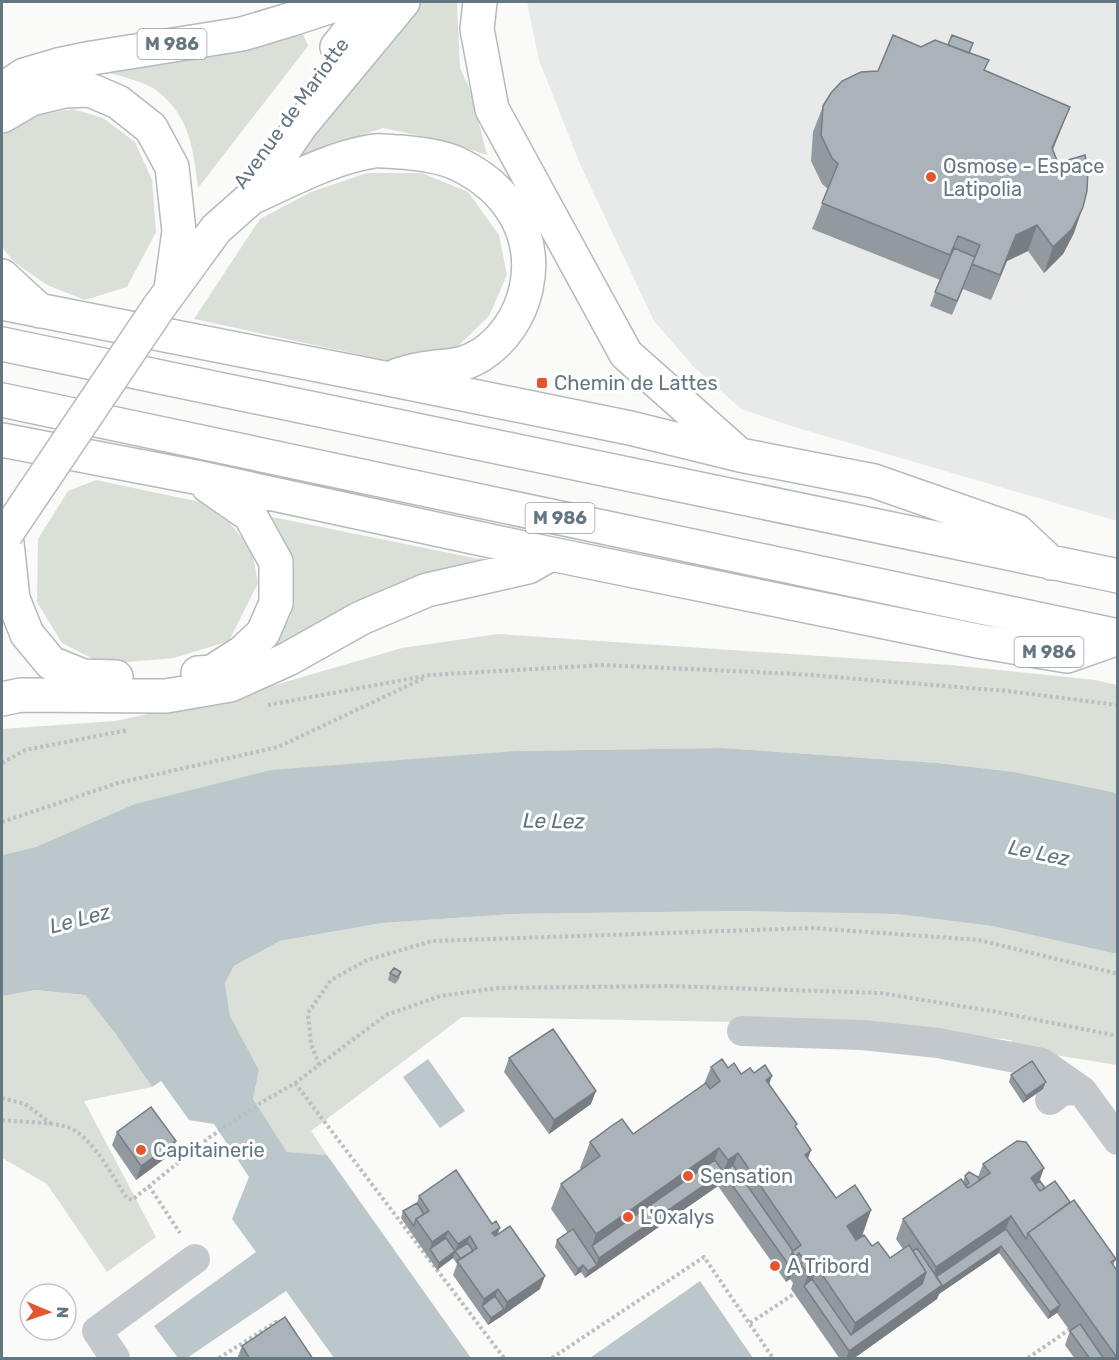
<svg xmlns="http://www.w3.org/2000/svg" width="1119" height="1360" font-family="Rubik,sans-serif">
  <rect width="100%" height="100%" fill="#fafaf8"/>
  <path fill="#e8e9e9" d="M527,2H1117V521L791,426L741,409L693,366L654,321L580,164L539,60Z"/>
  <path fill="#dadfd7" d="M417,2H457L460,68L471,92L487,155L440,140L383,128L285,162Z
    M303,34L308,46L198,188C193,149 190,116 157,91C146,82 122,77 108,72L209,56Z
    M73,109L103,118L135,142L152,180L156,232L127,287L85,300L47,285L14,262L2,247V138L4,134L29,117Z
    M367,173H422L468,192L499,235L507,275L489,316L454,350L389,361L194,319L260,219L311,192Z
    M96,480L200,502L230,523L252,551L258,583L229,641L174,658L103,664L62,643L37,602L38,539L68,491Z
    M272,517L484,560L266,659L291,616L293,583L292,557Z
    M498,634L950,665L1095,680L1117,685V793L1015,772L938,763L723,748L516,751L36,847L2,855V729L115,721L258,690L402,648Z
    M735,911L897,914L992,926L1117,954V1065L1017,1049L1011,1040L942,1032L737,1022L462,1017L311,1131L327,1155L287,1152L253,1099L259,1070L230,1017L225,983L234,966L280,941L382,923L513,914Z
    M36,990L85,995L115,1033L152,1087L84,1101L156,1237L107,1272L47,1184L2,1158V996Z"/>
  <path fill="#bbc7cb" d="M723,748L938,763L1015,772L1117,793V954L992,926L897,914L735,911L513,914L382,923L280,941L234,966L225,983L230,1016L259,1070L253,1099L287,1152L327,1155L471,1358H334L286,1291L187,1358H178L154,1326L256,1252L232,1219L249,1177L214,1124L189,1120L161,1081L152,1087L115,1033L85,995L36,990L2,996V855L36,847L135,804L271,770L516,751Z
    M428,1059L465,1111L440,1128L403,1077Z
    M700,1281L753,1358H590Z"/>
  <g fill="none" stroke-linecap="round" stroke-linejoin="round">
    <defs>
      <path id="major" d="M480,2L477,29L492,109L626,354L734,450
        M337,47L373,2
        M2,90L24,75L58,65L92,58L242,34L292,19L344,2
        M2,116L31,99L65,91L90,90L118,102L151,128L172,167L179,231L171,289
        M251,198C291,180 330,158 374,151C382,150 392,152 401,152C420,154 441,156 458,164C508,188 538,234 526,289C520,316 504,340 481,355C461,367 450,365 429,368C418,369 408,372 398,375
        M2,276L40,311
        M2,303L384,378L630,428L740,455L874,481L1017,531L1051,563
        M159,307L216,229L251,198L301,125L403,2
        M2,344L1118,576
        M2,400L1118,636
        M2,440L195,477L551,554L978,641L1067,656L1118,638
        M6,534L13,599L27,634L51,663L83,676L116,677
        M198,673L212,672L243,652L263,633L276,603V562L250,515L208,486
        M2,699L21,695L166,696L230,685L288,659L361,618L427,590L528,567L551,554"/>
    </defs>
    <use href="#major" stroke="#b5babe" stroke-width="36"/>
    <path stroke="#bbbfc2" stroke-width="4" stroke-dasharray="3 3" stroke-linecap="butt" d="M268,705L430,675L603,665L797,674L1007,691L1118,705
      M2,763L25,750L128,730
      M2,822L118,783L278,747L424,678
      M319,1065L311,1044L308,1013L331,980L367,960L432,941L812,928L979,940L1118,974
      M295,1083L504,1358
      M2,1098L25,1104L53,1125
      M2,1120C19,1122 51,1122 67,1127C92,1135 112,1176 127,1198L132,1200L210,1137L262,1102L295,1083L386,1015L440,996L498,988L669,986L880,993L992,1011L1118,1036
      M149,1186L180,1233
      M750,1323L794,1294
      M219,1358L276,1322L279,1325
      M552,1358L704,1257L773,1358
      M1028,1358L1073,1327"/>
    <path stroke="#c3c8cc" stroke-width="30" d="M742,1031L862,1035L938,1043L1042,1063L1082,1091
      M1050,1100L1063,1090L1082,1091L1118,1140
      M115,1358L97,1331L195,1259"/>
    <use href="#major" stroke="#fff" stroke-width="33"/>
    <defs>
      <path id="major-bridge" d="M6,534L159,307"/>
    </defs>
    <use href="#major-bridge" stroke="#b5babe" stroke-width="36" stroke-linecap="butt"/>
    <use href="#major-bridge" stroke="#fff" stroke-width="33"/>
  </g>
  <path fill="#929a9f" d="M921,47L969,53L985,70L1060,132L1053,150L1074,233L1063,254L1044,273L1028,251L1007,261L991,300L963,289L952,315L930,306L940,280L812,229L828,189L822,184L811,161L813,132L823,106L878,71Z
    M401,972L399,979L395,984L388,980L390,973Z
    M509,1058L591,1104L549,1134L504,1072Z
    M711,1067L728,1068L741,1074L754,1073L769,1085L796,1128L808,1158L836,1198L871,1210L862,1236L857,1239L872,1246L890,1258L903,1249L896,1239L903,1219L963,1182L965,1176L978,1177L983,1164L1040,1181L1045,1188L1070,1203L1116,1259L1113,1265L1118,1359H1075L1065,1345L1070,1331L1057,1313L1048,1319L999,1253L939,1294L937,1299L853,1359H840L791,1289L793,1283L790,1279L786,1282L718,1186L585,1278L581,1272L575,1276L555,1247L557,1240L568,1233L551,1209L561,1184L581,1169L580,1168L590,1142L633,1134L704,1084Z
    M1011,1075L1043,1089L1023,1103L1009,1082Z
    M117,1132L171,1154L136,1180L112,1145Z
    M419,1196L497,1235L540,1289L488,1325L453,1275L457,1264L453,1258L437,1270L401,1218L403,1211L417,1203Z
    M242,1346L313,1359H237Z"/>
  <path fill="#777d82" d="M1070,107L1060,132L1042,173L1052,148Z
    M1083,207L1074,233L1063,254L1044,273L1053,247Z
    M1037,225L1028,251L1007,261L991,300L1016,235Z
    M772,1076L763,1102L766,1080Z
    M1046,1082L1043,1089L1023,1103L1026,1096Z
    M596,1091L591,1104L549,1134L554,1120Z
    M176,1141L171,1154L136,1180L141,1166Z
    M719,1148L710,1173L592,1246L596,1234Z
    M811,1150L802,1176L805,1155Z
    M738,1153L728,1179L723,1172L728,1160Z
    M1044,1168L1037,1188L1031,1178Z
    M723,1172L718,1186L594,1272L599,1258Z
    M871,1210L862,1236L850,1243L847,1226Z
    M1011,1216L1003,1236L932,1280L936,1267Z
    M500,1228L495,1241L492,1233Z
    M448,1231L443,1245L430,1249L432,1242Z
    M470,1236L465,1250L455,1251L458,1244Z
    M1001,1246L999,1253L939,1294L937,1299L853,1359H846L849,1351L942,1285Z
    M455,1251L453,1258L437,1270L439,1263Z
    M799,1253L790,1279L786,1282L795,1256Z
    M583,1265L581,1272L575,1276L578,1269Z
    M597,1265L594,1272L585,1278L588,1271Z
    M817,1267L808,1292L804,1286L808,1274Z
    M926,1272L917,1297L847,1347L855,1323Z
    M545,1276L540,1289L502,1316L507,1302Z
    M498,1289L493,1303L482,1306L484,1299Z
    M1060,1305L1058,1312L1048,1319L1050,1312Z
    M504,1309L502,1316L488,1325L491,1318Z"/>
  <path fill="#aab3b9" stroke="#777d82" stroke-width="1.5" d="M893,35L921,47L935,40L989,60L984,70L1070,107L1052,148L1058,163L1085,155L1088,170L1087,191L1083,207L1072,229L1053,247L1037,225L1016,235L1000,275L972,264L980,245L958,236L950,255L822,203L838,164L832,158L821,135L823,106L831,93L842,81L861,72L878,71Z
    M952,35L973,43L969,53L948,45Z
    M954,248L975,257L957,301L935,292Z
    M394,968L401,972L397,977L390,973Z
    M553,1029L596,1091L554,1120L509,1058Z
    M722,1059L728,1068L734,1063L741,1074L750,1068L754,1073L765,1065L772,1076L766,1080L797,1124L795,1126L811,1150L805,1155L836,1198L855,1185L871,1210L847,1226L856,1240L864,1235L872,1246L878,1242L890,1258L909,1245L926,1272L855,1323L817,1267L808,1274L801,1264L805,1261L799,1253L795,1256L792,1252L801,1245L738,1153L728,1160L719,1148L596,1234L561,1184L600,1156L590,1142L610,1127L622,1119L633,1134L706,1083L710,1089L720,1081L711,1067Z
    M1032,1061L1046,1082L1026,1096L1011,1075Z
    M151,1107L176,1141L141,1166L117,1132Z
    M1017,1141L1026,1142L1044,1168L1031,1178L1040,1191L1055,1181L1070,1202L1028,1233L1026,1239L1011,1216L936,1267L903,1219L961,1179L968,1188L990,1173L983,1164Z
    M715,1160L723,1172L733,1165L793,1251L788,1264L723,1172L599,1258L592,1246Z
    M456,1170L492,1224L496,1221L500,1228L492,1233L495,1236L510,1226L545,1276L507,1302L498,1289L484,1299L457,1261L477,1248L470,1236L458,1244L448,1231L432,1242L416,1219L429,1211L419,1196Z
    M969,1172L978,1177L980,1180L968,1188L965,1185H966L969,1183L965,1176Z
    M1040,1181L1045,1188L1040,1191L1035,1184Z
    M1074,1200L1116,1259L1111,1262L1118,1272V1359L1028,1233Z
    M417,1203L424,1214L416,1219L414,1226L403,1211Z
    M573,1229L597,1265L588,1271L583,1265L578,1269L557,1240Z
    M1006,1229L1060,1305L1050,1312L1001,1246L941,1287L942,1285L936,1277Z
    M446,1238L455,1251L468,1243L473,1251L461,1259L455,1251L439,1263L430,1249Z
    M917,1248L942,1285L849,1351L804,1286L812,1279L851,1335L922,1284L926,1272L913,1251Z
    M495,1296L504,1309L491,1318L482,1306Z
    M285,1317L313,1359H250L242,1346Z
    M1080,1324L1104,1359H1090L1070,1331Z"/>
  <g fill="#e4572e" stroke="#fff" stroke-width="2">
    <circle cx="931" cy="177" r="6"/>
    <rect x="536" y="377" width="12" height="12" rx="3"/>
    <circle cx="141" cy="1150" r="6"/>
    <circle cx="688" cy="1176" r="6"/>
    <circle cx="628" cy="1217" r="6"/>
    <circle cx="775" cy="1266" r="6"/>
  </g>
  <g text-anchor="middle" stroke-width="6" stroke-linejoin="round" paint-order="stroke">
    <g fill="#fff" stroke="#939fa8" stroke-width="1.5">
      <rect x="137.5" y="29" width="69" height="30" rx="4.5"/>
      <rect x="525.5" y="503" width="69" height="30" rx="4.5"/>
      <rect x="1014.5" y="637" width="69" height="30" rx="4.5"/>
    </g>
    <g font-size="18" font-weight="bold" fill="#657683">
      <text x="172" y="50">M 986</text>
      <text x="560" y="524">M 986</text>
      <text x="1049" y="658">M 986</text>
    </g>
    <g font-size="20" fill="#657683" stroke="#fff">
      <text transform="translate(291 113) rotate(-54)" y="7">Avenue de Mariotte</text>
    </g>
    <g font-size="20" fill="#657683" stroke="#fff" text-anchor="start">
      <text x="943" y="173">Osmose - Espace<tspan x="943" dy="23">Latipolia</tspan></text>
      <text x="554" y="390">Chemin de Lattes</text>
      <text x="153" y="1157">Capitainerie</text>
      <text x="700" y="1183">Sensation</text>
      <text x="640" y="1224">L'Oxalys</text>
      <text x="787" y="1273">A Tribord</text>
    </g>
    <g font-size="21" font-style="italic" fill="#60757c" stroke="#fff">
      <text transform="translate(554 821) rotate(1)" y="7">Le Lez</text>
      <text transform="translate(1039 853) rotate(12)" y="7">Le Lez</text>
      <text transform="translate(80 919) rotate(-15)" y="7">Le Lez</text>
    </g>
  </g>
  <rect width="1119" height="1360" fill="none" stroke="#657683" stroke-width="6"/>
  <g transform="translate(48 1312) rotate(92)"><circle r="28" fill="#ffffff" stroke="#c1c8cd" stroke-width="1.5"/>
  <path d="M0-4.5L10 22L0 15L-10 22Z" fill="#e4572e"/>
  <text y="-9" font-size="16" font-weight="bold" text-anchor="middle" fill="#657683">N</text>
  </g>
</svg>
